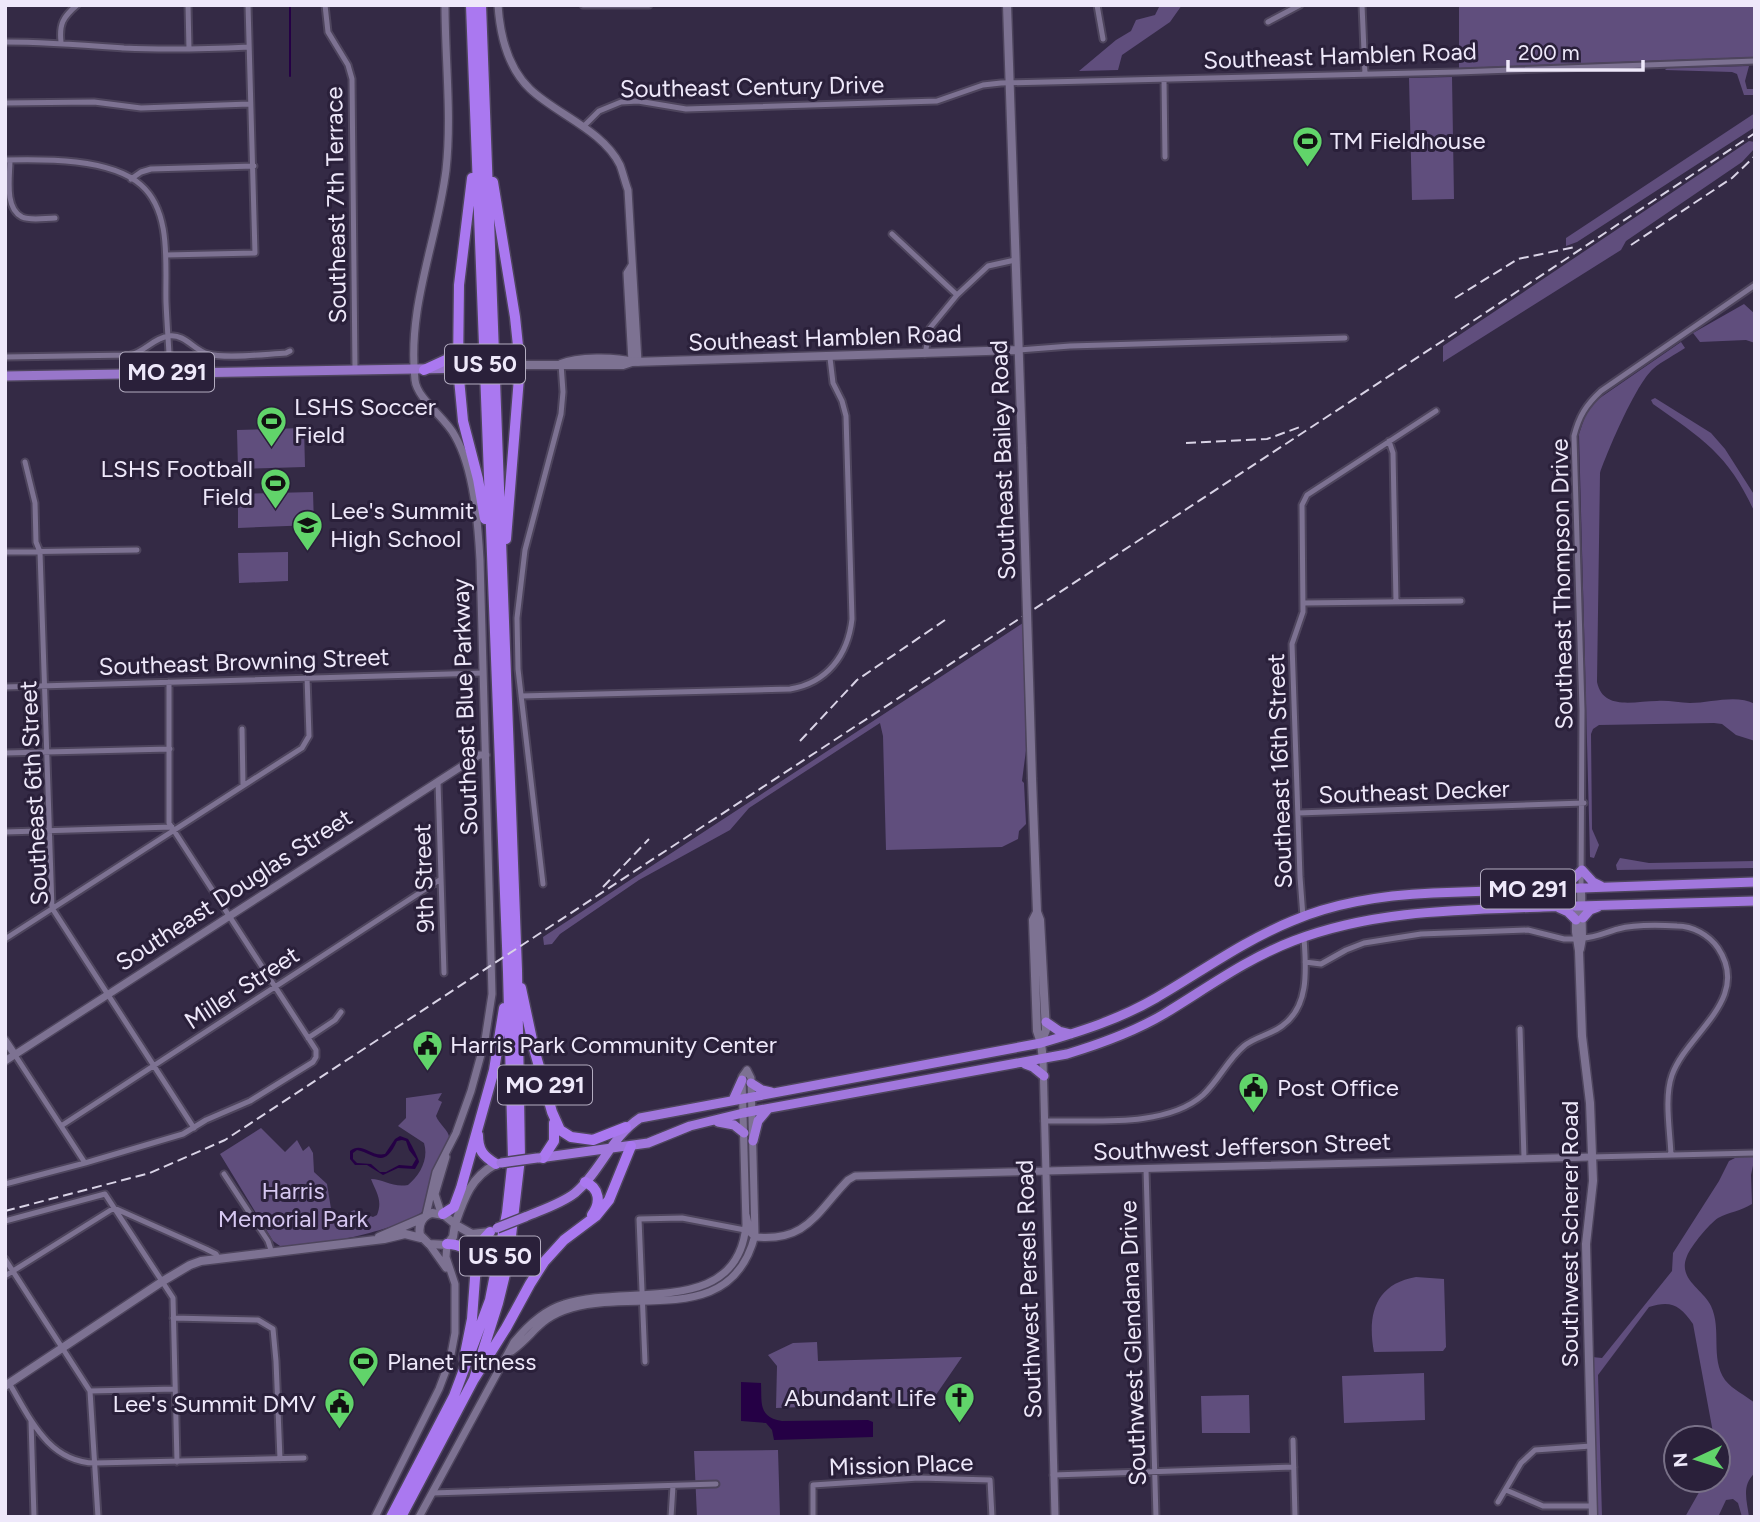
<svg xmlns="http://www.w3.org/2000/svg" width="1760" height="1522" font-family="Figtree,sans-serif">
  <rect width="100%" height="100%" fill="#342a45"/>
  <path fill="#604e7d" d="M1160,5H1182L1170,22L1122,55L1118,70L1079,71L1116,40L1131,31L1136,20L1155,15Z
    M1459,5H1755V57L1459,68Z
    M1749,66L1745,81L1747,89H1755V95H1744L1737,74L1732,72L1665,70L1667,68Z
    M1452,77L1454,199L1412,200L1409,78Z
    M1755,113V127L1577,242L1566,246V238Z
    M1749,141L1755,142V148L1742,162L1626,241L1621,250L1443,362V346Z
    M1744,304L1755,314V343L1746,340L1700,342L1693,333Z
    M1681,342L1685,348C1675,355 1662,361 1653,369C1636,384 1608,450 1600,473L1597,682C1603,711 1635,701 1657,701C1668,700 1679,703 1690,703C1711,703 1736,694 1755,704V741L1736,735L1722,724L1714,723L1599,725L1593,729L1591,734L1592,829L1599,845L1594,858L1590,857L1579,434L1587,410L1594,402Z
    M1655,398L1711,433L1725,449L1755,496V513C1729,455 1703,439 1653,404L1651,400Z
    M304,428L305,467L238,469L237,430Z
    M313,492L314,525L238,528V494Z
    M288,552V581L239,583L238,553Z
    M1023,623L1026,750L1022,781L1024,783L1026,824L1019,831L1018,839L1002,847L886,850L883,736L880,723L749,808L730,830L639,880L560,934L552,944L544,945L543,937Z
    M1620,858L1649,863L1755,861V868L1617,870L1616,865Z
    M442,1093L438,1100L442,1102L436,1116C439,1124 449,1131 449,1137L431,1180L425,1210C398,1231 313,1248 280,1246L273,1241L220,1154L261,1128L285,1152L297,1140L303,1151L309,1146L313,1153L314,1172L327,1184L333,1221L354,1210L373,1217L377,1215C383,1200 376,1192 371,1179C383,1179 393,1188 408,1185C420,1175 429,1159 424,1143L398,1126L406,1118V1098Z
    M1739,1156H1755L1751,1175L1752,1204C1741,1211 1729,1212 1718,1218C1709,1224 1691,1246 1687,1256C1677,1279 1703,1289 1711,1306C1722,1329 1710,1358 1725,1380C1733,1390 1745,1395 1755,1403V1473C1741,1485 1747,1501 1749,1517H1742L1738,1503L1733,1499L1726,1500L1718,1517H1685L1706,1480H1718V1438H1714L1693,1324C1680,1305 1671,1300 1649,1307L1598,1375L1602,1517H1596L1592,1357L1602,1358L1672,1271L1673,1253L1719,1181L1729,1161Z
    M1416,1277L1444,1279L1446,1347L1443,1351L1374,1352C1367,1315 1375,1284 1416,1277Z
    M817,1342L818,1361L962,1357L931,1402L776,1408L777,1366L768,1355L793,1343Z
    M1424,1373L1425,1420L1344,1423L1342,1376Z
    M1249,1395L1250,1433H1202L1201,1396Z
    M778,1450L780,1517H697L694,1451Z"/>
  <path fill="#250045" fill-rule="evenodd" d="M400,1136L408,1139C410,1142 419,1159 419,1162L415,1169L398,1168L383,1175L367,1165H355L350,1159V1151C362,1141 370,1157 385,1154L395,1139ZM402,1140L406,1141L409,1150L416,1159L412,1166L399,1165L386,1172H380L371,1164L357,1163L353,1159V1153L357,1150C377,1155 384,1169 397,1141Z
    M741,1382L761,1383C762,1403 758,1417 782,1421L868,1420L873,1422V1437L774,1440L772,1430L766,1423L741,1421Z"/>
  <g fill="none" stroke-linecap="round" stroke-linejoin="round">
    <path stroke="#250045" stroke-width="2" d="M290,76V5"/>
    <defs>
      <path id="minor" d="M188,5L189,49
        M325,5L328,32L348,65L352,79L355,369
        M583,5H649
        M1097,5L1103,39
        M1362,5L1365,74
        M1268,22L1300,5
        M5,42C45,42 84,45 124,48C166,50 207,49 249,47
        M61,42C59,24 63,17 77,5
        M1164,80L1165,157
        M5,103L94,102L141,108L249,104
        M583,127L599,111L621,102L638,101L686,109L937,101L983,85L1001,83L1457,72L1755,61
        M5,160C43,159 111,158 141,185C172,212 165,265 166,302C167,326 169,349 170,372
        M10,160C10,176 4,208 22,217C31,221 45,218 55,218
        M131,179L141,172L151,169L254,166
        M892,234L957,295
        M166,255L255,253L248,5
        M1019,350L1070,346L1345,338
        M925,354L930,328L957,295L988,266L1015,260
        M5,357L130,355C145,352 153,338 169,336C186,334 193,350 208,354C227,359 266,354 286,353L290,351
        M1389,441L1393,453L1396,601
        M25,462L35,503L36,542L40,552L52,908L194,1128
        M5,552L137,550
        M1304,603L1461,601
        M5,687L483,673
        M521,696L790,689C827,683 848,655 852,619L846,416L842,401L833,383L830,358
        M242,729L243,785
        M5,753L170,749
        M438,782L444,973
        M1298,813L1584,803
        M5,832L172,827
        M543,884L518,669L517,618L525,550L561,414L563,392L561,364
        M1581,888L1582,710L1574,436C1579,416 1586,405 1601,391L1755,285
        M1303,917L1300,877L1292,644L1303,612L1302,505L1307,495L1436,411
        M1582,938C1596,938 1606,932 1618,929C1636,924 1659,925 1677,926C1693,926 1709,935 1718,948C1752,999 1687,1033 1672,1075C1664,1098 1670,1130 1671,1155
        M5,939L302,748L309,736L307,677
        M1305,962L1321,964L1346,950L1364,943L1421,934L1528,930L1564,939H1576
        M1520,1029L1524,1158
        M308,1038L335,1020L341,1012
        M15,1055L85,1163
        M1044,1121C1092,1120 1166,1128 1203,1095C1219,1080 1228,1059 1244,1046C1255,1037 1270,1035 1282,1026C1310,1006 1306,968 1304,938
        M61,1126L441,879
        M1591,1157L1755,1153
        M1146,1169L1156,1517
        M224,1174L268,1241L272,1253
        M5,1184L85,1163L183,1134L206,1120L250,1101L313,1062L316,1057V1050L169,823V682
        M5,1221L105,1194L173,1298L177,1462
        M5,1259L90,1391L98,1517
        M5,1276L114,1208L206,1249L216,1254L219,1259
        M173,1318L258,1320L273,1329L276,1361L280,1459
        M645,1362L639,1219L682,1218L745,1230
        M9,1383C30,1418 48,1462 95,1463L304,1458
        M90,1391L175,1389
        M31,1421L34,1517
        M1293,1440L1295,1517
        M1053,1475L1294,1467
        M1506,1490L1543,1506H1592
        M432,1493L716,1484
        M1498,1502L1521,1463L1535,1450L1591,1446
        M671,1517L673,1486
        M813,1517V1485L919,1478L990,1480L992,1517"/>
      <path id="tertiary" d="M498,5C500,35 507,67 530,89C556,114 603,130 620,165C623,173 625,182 628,190L638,362
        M632,265L627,273L632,362
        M5,1040L15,1055
        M1043,1060L1055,1517
        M5,1061L479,755H486
        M441,1213L435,1194L446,1157
        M426,1215L436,1172L456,1133L471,1091L485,1040L492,994L480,560C478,523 474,469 455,436C446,418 417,399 415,380C407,306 437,242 446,170C452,116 445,60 445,5
        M746,1215L750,1232L755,1237C807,1242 816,1213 848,1180L855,1176L1591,1157
        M429,1244L446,1268
        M512,1351C536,1333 538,1318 572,1308C639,1289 732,1327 755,1235L751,1078L747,1070
        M375,1517L439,1389L450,1360L455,1333V1284L446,1257L447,1245
        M419,1517L514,1342C527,1326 544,1310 564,1304C626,1283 738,1319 746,1225L742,1077L747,1070"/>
      <path id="secondary" d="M1007,5L1022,447
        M632,362L1019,350
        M520,365H623L632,362C616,357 577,357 561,364
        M1032,779L1037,912L1040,920L1046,1030L1041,1043
        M1581,906L1576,916V932L1579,951L1582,1036L1590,1103L1593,1181L1586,1244L1593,1517
        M1037,912L1033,920L1037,1031L1041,1043L1043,1060
        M1580,949L1582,938L1581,888
        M432,1213L444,1215L455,1224L453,1237L447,1245L429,1244L420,1235C418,1225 422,1216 432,1213Z
        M455,1224C464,1198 471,1177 496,1164
        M456,1225L472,1234L490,1232
        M379,1237L423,1218
        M5,1386L163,1281L190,1265L201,1261L384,1239L405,1234L421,1238"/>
      <path id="primary" d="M5,376L473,368"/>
      <path id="trunk" d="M1564,888L1582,870L1593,882L1601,886
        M1559,908L1568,912L1576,920
        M1583,918L1590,910L1598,907
        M1046,1022L1059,1031L1071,1034
        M1025,1064L1033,1067L1044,1076
        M751,1083L762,1090L771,1092
        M733,1100L742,1080
        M718,1122L734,1125L744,1133
        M753,1141L758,1121L768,1109
        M539,1158L648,1143L690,1126L743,1113L1067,1054C1100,1044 1134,1032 1164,1014C1207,988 1246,959 1293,941C1373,910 1459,910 1543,907C1614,905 1684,903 1755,901
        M525,1217C541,1210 561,1204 575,1193C601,1171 611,1137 640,1118L1041,1043C1082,1031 1120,1019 1156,998C1201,972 1243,941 1292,921C1336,902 1385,895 1433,893L1755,882"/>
      <path id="motorway" d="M472,178L459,285L458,368L463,421L478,479L485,519
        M493,182L515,317L520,365L506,539
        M424,370L450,358L458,346
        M521,988L534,1049L552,1112L560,1130L571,1137L593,1140L626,1127
        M478,1135C478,1150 483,1156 496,1164
        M543,1158L554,1141V1123
        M585,1182C600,1188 601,1203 592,1215
        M443,1214L454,1207L461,1188L494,1070L504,1008
        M447,1244C463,1244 469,1251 476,1264
        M464,1359L472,1319L477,1251L481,1242L490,1232
        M474,1379L498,1303L508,1262L520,1158L517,970L481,5
        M391,1517L454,1396L490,1300L507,1213L513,1158L508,972L471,5
        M401,1517L474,1379L506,1328L530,1284L544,1262L564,1240L596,1216L609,1200L631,1146"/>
    </defs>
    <use href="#minor" stroke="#4e455d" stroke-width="9"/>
    <use href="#tertiary" stroke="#4e455d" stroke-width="10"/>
    <use href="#secondary" stroke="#4e455d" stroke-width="11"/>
    <use href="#primary" stroke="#4e455d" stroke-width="12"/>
    <use href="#trunk" stroke="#4e455d" stroke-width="12"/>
    <use href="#motorway" stroke="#4e455d" stroke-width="13"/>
    <use href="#minor" stroke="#7d7292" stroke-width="5"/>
    <use href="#tertiary" stroke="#7d7292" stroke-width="7"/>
    <use href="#secondary" stroke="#7d7292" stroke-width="8"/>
    <use href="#primary" stroke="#9876ca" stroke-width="9"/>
    <use href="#trunk" stroke="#a177dd" stroke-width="9"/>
    <use href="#motorway" stroke="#aa78f0" stroke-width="10"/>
    <path stroke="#d9d3e6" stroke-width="2" stroke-dasharray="10 5" stroke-linecap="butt" d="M1631,245L1732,178L1755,156
      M1455,298L1518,259L1575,247
      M1186,443L1267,439L1300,427
      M800,741L857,680L948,618
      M603,887L649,839
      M5,1211L150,1173L225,1140L1473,321L1755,133"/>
    <defs>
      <path id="secondary-bridge" d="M1022,447L1032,779"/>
      <path id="primary-bridge" d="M473,368L505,366"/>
      <path id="trunk-bridge" d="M501,1163L537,1158
        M497,1228L525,1217"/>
    </defs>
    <use href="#secondary-bridge" stroke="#4e455d" stroke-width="11" stroke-linecap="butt"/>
    <use href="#primary-bridge" stroke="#4e455d" stroke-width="12" stroke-linecap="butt"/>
    <use href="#trunk-bridge" stroke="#4e455d" stroke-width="12" stroke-linecap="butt"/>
    <use href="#secondary-bridge" stroke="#7d7292" stroke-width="8"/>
    <use href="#primary-bridge" stroke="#9876ca" stroke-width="9"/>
    <use href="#trunk-bridge" stroke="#a177dd" stroke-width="9"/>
  </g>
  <defs>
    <symbol id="stadium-pin" viewBox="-11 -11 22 30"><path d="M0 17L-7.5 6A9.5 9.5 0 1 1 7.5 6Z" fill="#61d46a" stroke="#2a203a"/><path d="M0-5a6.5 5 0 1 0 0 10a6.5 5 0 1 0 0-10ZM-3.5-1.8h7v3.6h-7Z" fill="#111"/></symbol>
    <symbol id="school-pin" viewBox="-11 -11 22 30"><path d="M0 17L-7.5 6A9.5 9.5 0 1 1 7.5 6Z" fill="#61d46a" stroke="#2a203a"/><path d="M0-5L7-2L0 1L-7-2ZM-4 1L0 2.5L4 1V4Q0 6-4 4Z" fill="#111"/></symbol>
    <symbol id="civic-pin" viewBox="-11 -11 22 30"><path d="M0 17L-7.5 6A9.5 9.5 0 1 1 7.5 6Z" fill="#61d46a" stroke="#2a203a"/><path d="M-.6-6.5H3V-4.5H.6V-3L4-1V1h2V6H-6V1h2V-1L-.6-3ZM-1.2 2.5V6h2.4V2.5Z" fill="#111"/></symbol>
    <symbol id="church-pin" viewBox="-11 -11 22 30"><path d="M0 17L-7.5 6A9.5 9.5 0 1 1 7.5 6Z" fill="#61d46a" stroke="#2a203a"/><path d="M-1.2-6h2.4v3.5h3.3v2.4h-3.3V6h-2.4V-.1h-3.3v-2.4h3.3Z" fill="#111"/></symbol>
  </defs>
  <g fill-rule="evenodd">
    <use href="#stadium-pin" x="1290" y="124" width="35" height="47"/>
    <use href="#stadium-pin" x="254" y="404" width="35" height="47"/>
    <use href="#stadium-pin" x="258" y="466" width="35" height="47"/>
    <use href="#school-pin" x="290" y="508" width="35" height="47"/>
    <use href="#civic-pin" x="410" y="1028" width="35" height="47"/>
    <use href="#civic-pin" x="1236" y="1070" width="35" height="47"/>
    <use href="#stadium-pin" x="346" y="1344" width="35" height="47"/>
    <use href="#church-pin" x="942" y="1380" width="35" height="47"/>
    <use href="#civic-pin" x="322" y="1386" width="35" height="47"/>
  </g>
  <g text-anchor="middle" stroke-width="6" stroke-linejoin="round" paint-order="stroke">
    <g fill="#2a203a" stroke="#b3acc0" stroke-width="2">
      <rect x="445" y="344.5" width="80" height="39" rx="5"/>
      <rect x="120" y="352.5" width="94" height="39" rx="5"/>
      <rect x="1481" y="869.5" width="94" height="39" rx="5"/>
      <rect x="498" y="1065.5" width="94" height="39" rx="5"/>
      <rect x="460" y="1236.5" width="80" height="39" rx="5"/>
    </g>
    <g font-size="23" font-weight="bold" fill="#eee8fa">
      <text x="485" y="372">US 50</text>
      <text x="167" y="380">MO 291</text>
      <text x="1528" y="897">MO 291</text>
      <text x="545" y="1093">MO 291</text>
      <text x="500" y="1264">US 50</text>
    </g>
    <g font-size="24" fill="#eee8fa" stroke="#2a203a">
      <text transform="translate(1340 56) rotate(-2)" y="8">Southeast Hamblen Road</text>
      <text transform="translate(752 87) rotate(-1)" y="8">Southeast Century Drive</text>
      <text transform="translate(336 205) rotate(-91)" y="8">Southeast 7th Terrace</text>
      <text transform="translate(825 338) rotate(-2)" y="8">Southeast Hamblen Road</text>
      <text transform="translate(1003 460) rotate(-92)" y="8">Southeast Bailey Road</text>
      <text transform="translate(1562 584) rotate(-91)" y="8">Southeast Thompson Drive</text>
      <text transform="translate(244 662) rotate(-2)" y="8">Southeast Browning Street</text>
      <text transform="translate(465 707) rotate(-92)" y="8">Southeast Blue Parkway</text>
      <text transform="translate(1280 771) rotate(-92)" y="8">Southeast 16th Street</text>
      <text transform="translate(1414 792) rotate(-2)" y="8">Southeast Decker</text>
      <text transform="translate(34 793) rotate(-93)" y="8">Southeast 6th Street</text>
      <text transform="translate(424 878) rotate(-92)" y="8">9th Street</text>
      <text transform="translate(234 890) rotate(-33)" y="8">Southeast Douglas Street</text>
      <text transform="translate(242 988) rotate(-33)" y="8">Miller Street</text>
      <text transform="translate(1242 1147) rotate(-2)" y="8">Southwest Jefferson Street</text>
      <text transform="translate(1570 1234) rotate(-90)" y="8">Southwest Scherer Road</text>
      <text transform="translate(1029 1289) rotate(-92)" y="8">Southwest Persels Road</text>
      <text transform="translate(1133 1343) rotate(-92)" y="8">Southwest Glendana Drive</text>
      <text transform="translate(901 1465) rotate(-2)" y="8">Mission Place</text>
    </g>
    <g font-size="24" fill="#eee8fa" stroke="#2a203a" text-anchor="start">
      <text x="1330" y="149">TM Fieldhouse</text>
      <text x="294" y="415">LSHS Soccer<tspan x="294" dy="28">Field</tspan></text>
      <text x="253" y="477" text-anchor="end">LSHS Football<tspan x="253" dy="28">Field</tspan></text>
      <text x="330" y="519">Lee's Summit<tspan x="330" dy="28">High School</tspan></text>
      <text x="450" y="1053">Harris Park Community Center</text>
      <text x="1277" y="1096">Post Office</text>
      <text x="387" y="1370">Planet Fitness</text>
      <text x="936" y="1406" text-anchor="end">Abundant Life</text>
      <text x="316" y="1412" text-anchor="end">Lee's Summit DMV</text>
    </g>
    <g font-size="24" fill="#d6c7f1" stroke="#2a203a">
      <text x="293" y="1199">Harris<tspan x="293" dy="28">Memorial Park</tspan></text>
    </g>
  </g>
  <rect width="1760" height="1522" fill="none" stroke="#eee8fa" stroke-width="14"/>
  <g transform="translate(1697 1459) rotate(266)"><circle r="33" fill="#2a203a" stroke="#787087" stroke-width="2"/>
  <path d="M0-5L12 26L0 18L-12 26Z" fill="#61d46a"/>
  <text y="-10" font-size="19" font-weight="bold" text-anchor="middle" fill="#eee8fa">N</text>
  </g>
  <path d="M1508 60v10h135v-10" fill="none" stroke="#eee8fa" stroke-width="3.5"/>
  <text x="1518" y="60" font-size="21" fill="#eee8fa" stroke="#2a203a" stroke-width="5" paint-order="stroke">200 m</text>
</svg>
